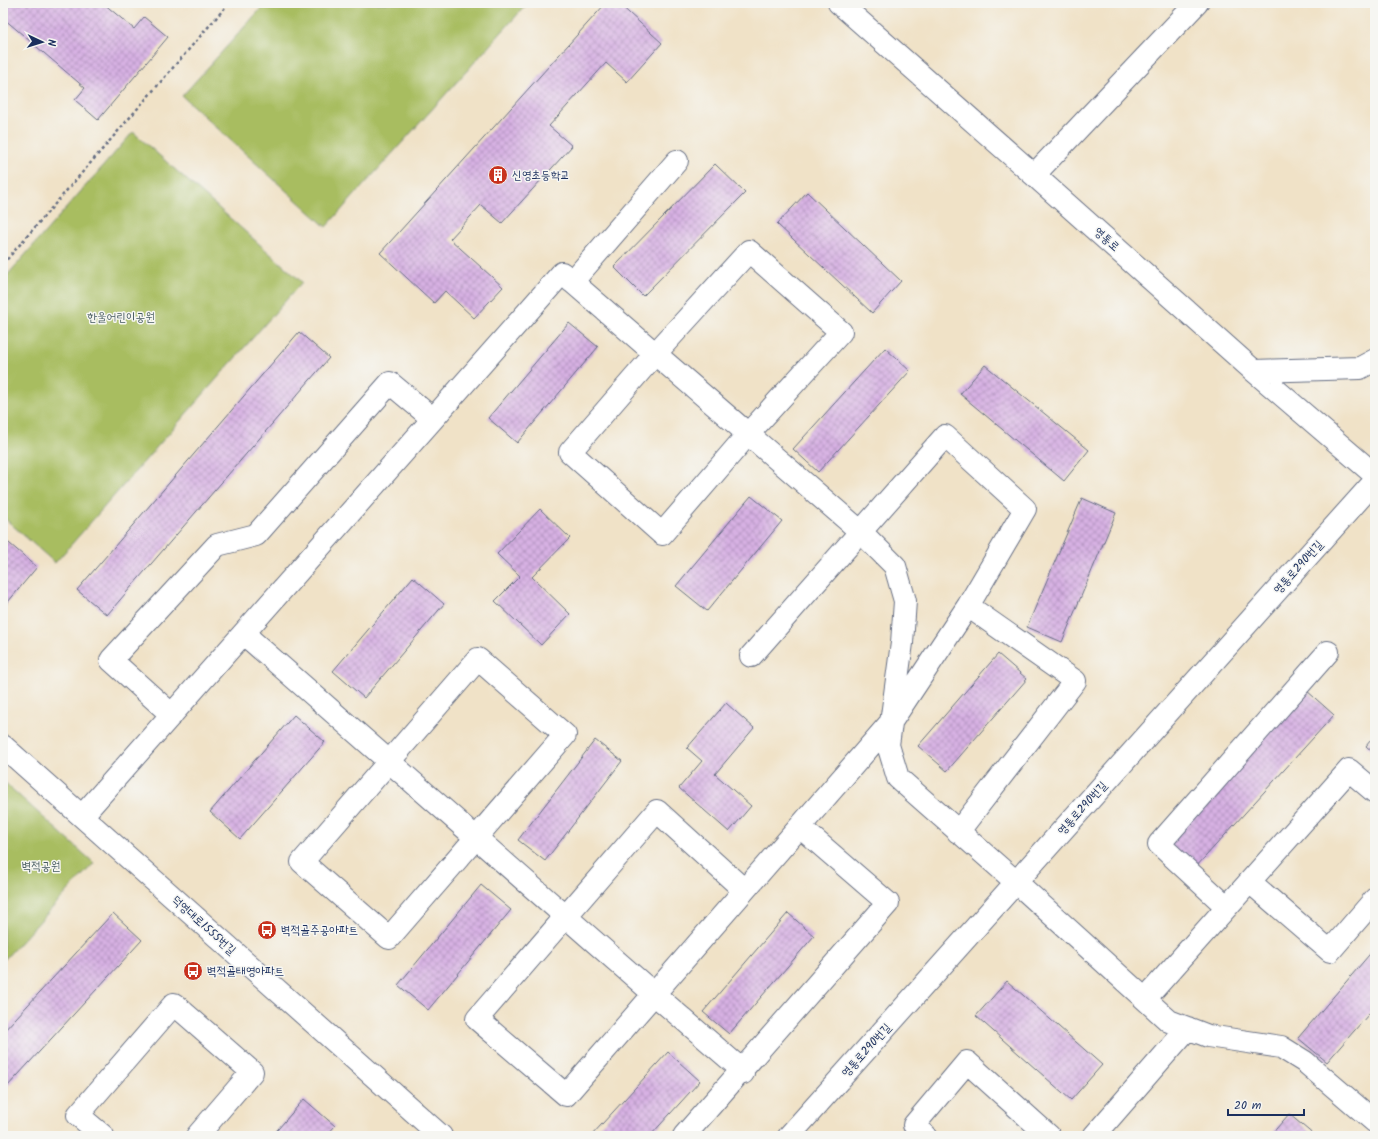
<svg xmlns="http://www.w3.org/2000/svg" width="1378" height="1139" font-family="Kalam,'Poor Story',sans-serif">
  <defs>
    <pattern id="building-cross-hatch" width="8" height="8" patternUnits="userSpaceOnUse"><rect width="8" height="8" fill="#d7b1e3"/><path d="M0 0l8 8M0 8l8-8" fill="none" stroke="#ae90bb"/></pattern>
  </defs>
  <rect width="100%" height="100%" fill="#f6f6f2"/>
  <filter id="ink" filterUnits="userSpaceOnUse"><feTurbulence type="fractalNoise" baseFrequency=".025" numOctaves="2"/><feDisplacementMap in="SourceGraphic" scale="8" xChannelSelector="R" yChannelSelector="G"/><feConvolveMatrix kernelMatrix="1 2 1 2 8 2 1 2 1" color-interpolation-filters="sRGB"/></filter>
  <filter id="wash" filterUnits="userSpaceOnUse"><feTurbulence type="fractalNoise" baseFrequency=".012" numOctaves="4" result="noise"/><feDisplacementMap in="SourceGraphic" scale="16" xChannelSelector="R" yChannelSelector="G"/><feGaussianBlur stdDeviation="0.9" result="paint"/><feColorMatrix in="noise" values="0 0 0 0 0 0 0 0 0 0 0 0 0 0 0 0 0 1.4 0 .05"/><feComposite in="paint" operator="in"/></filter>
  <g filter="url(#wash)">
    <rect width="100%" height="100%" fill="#f0e2c7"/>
    <path fill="#a8bd61" stroke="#627660" d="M266,3H528L326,227L182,96Z
      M133,132L302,282L55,563L3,517V280Z
      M3,781L94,863L3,961Z"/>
    <g id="blocks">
      <path fill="url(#building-cross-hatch)" d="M3,3H103L134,29L144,17L168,37L98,120L75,100L85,88L3,18Z
        M606,3H618L662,43L627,82L606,63L549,126L572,146L502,223L481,205L450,239L503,287L474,318L445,291L434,303L380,253Z
        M715,164L745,193L643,296L614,267Z
        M807,192L901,281L872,313L777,224Z
        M569,323L598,347L517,443L488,418Z
        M299,332L329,358L107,615L77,590Z
        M885,348L910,371L818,472L793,449Z
        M985,365L1089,450L1064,481L960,394Z
        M751,496L782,521L707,611L676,586Z
        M1082,498L1116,513L1062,642L1027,627Z
        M540,509L570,538L532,577L570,614L541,645L495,601L520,576L497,554Z
        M3,538L37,567L3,608Z
        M413,577L444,604L364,698L333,671Z
        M998,654L1027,679L947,771L918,746Z
        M1306,690L1334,715L1195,868L1167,843Z
        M726,703L754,728L715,774L751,806L729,832L679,788L702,761L687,748Z
        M294,715L325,742L240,839L210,812Z
        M1375,735V754L1366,746Z
        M595,740L622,761L545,861L518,840Z
        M481,885L511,910L428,1010L398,985Z
        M113,913L142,940L6,1088L3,1085V1032Z
        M788,913L814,936L729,1034L703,1012Z
        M1375,948V1007L1327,1062L1298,1038Z
        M1007,981L1102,1065L1071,1100L976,1016Z
        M668,1052L700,1081L650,1136H591Z
        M304,1099L335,1126L326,1136H272Z
        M1289,1114L1315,1136H1270Z"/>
    </g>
  </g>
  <g filter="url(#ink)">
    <use href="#blocks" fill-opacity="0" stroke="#666e83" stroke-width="1"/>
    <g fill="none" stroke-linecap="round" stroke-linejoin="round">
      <defs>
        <path id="minor" d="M839,3L1034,175L1254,371L1375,475
          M1034,175L1197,3
          M749,251L841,332L748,434L662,534L570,452L655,354Z
          M572,282L677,161
          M1254,371L1360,368L1375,360
          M244,634L654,994L742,1070L743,1073
          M478,659L565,735L389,938L302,862Z
          M172,715L111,660L217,545L256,535L390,383L433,419
          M3,746L441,1136
          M82,816L562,273L860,531L895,566L905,601L902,643L888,745L898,778L1016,882L1169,1021L1208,1036L1281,1047L1305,1062L1375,1122
          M958,832L1075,681L968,606
          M1250,882L1330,951L1375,899
          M744,890L657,811L477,1019L566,1095L891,722L968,606L1025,509L945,436L751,656
          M1227,907L1159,844L1328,652
          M1145,999L1349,770L1375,792
          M103,1136L78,1115L174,1004L252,1072L197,1136
          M684,1136L888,903L800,827
          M789,1136L1375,481
          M925,1136L914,1125L967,1062L1049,1136
          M1094,1136L1188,1028"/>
      </defs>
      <use href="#minor" stroke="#666e83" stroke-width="24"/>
      <path stroke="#666e83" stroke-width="2.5" stroke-dasharray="3 3" stroke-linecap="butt" d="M3,264L229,3"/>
      <use href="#minor" stroke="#fff" stroke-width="22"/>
    </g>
  </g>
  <defs>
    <symbol id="building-disc" viewBox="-11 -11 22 22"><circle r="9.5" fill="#c8321e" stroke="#f6f6f2"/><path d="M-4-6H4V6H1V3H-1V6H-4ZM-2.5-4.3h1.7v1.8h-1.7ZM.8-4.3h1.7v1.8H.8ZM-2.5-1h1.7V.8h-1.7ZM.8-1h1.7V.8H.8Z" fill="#fff"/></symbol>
    <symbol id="bus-disc" viewBox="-11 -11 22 22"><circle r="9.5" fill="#c8321e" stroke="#f6f6f2"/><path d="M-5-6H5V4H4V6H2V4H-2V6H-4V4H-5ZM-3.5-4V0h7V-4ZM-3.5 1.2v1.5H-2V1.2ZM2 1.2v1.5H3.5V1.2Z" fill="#fff"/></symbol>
  </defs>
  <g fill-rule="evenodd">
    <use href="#building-disc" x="487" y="164" width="22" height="22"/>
    <use href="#bus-disc" x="256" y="919" width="22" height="22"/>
    <use href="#bus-disc" x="182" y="960" width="22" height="22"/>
  </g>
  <g text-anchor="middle" stroke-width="3" stroke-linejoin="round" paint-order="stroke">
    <g font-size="12" fill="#1b2f5e" stroke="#f6f6f2" text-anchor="start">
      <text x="512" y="179">신영초등학교</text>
      <text x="281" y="934">벽적골주공아파트</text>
      <text x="207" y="975">벽적골태영아파트</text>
    </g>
    <g font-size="12" fill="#1b2f5e" stroke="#f6f6f2">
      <text transform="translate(1107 239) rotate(42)" y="4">영통로</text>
      <text transform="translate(1298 567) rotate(-48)" y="4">영통로290번길</text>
      <text transform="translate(1082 808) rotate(-48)" y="4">영통로290번길</text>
      <text transform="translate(204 925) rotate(42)" y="4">덕영대로1555번길</text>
      <text transform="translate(866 1050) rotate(-48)" y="4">영통로290번길</text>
    </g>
    <g font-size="12" fill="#455a5f" stroke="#f6f6f2">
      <text x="121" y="321">한울어린이공원</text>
      <text x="41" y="870">벽적공원</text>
    </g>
  </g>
  <rect width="1378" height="1139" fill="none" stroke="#f6f6f2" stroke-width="16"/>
  <g transform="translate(42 42) rotate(94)" stroke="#f6f6f2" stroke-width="3" paint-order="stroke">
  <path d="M0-3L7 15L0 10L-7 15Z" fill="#1b2f5e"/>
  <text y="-6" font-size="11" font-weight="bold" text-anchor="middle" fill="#1b2f5e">N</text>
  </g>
  <path d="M1228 1109v6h76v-6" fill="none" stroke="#1b2f5e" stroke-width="2"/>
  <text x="1234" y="1109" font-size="12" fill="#1b2f5e" stroke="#f6f6f2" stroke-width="3" paint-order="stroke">20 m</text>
</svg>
